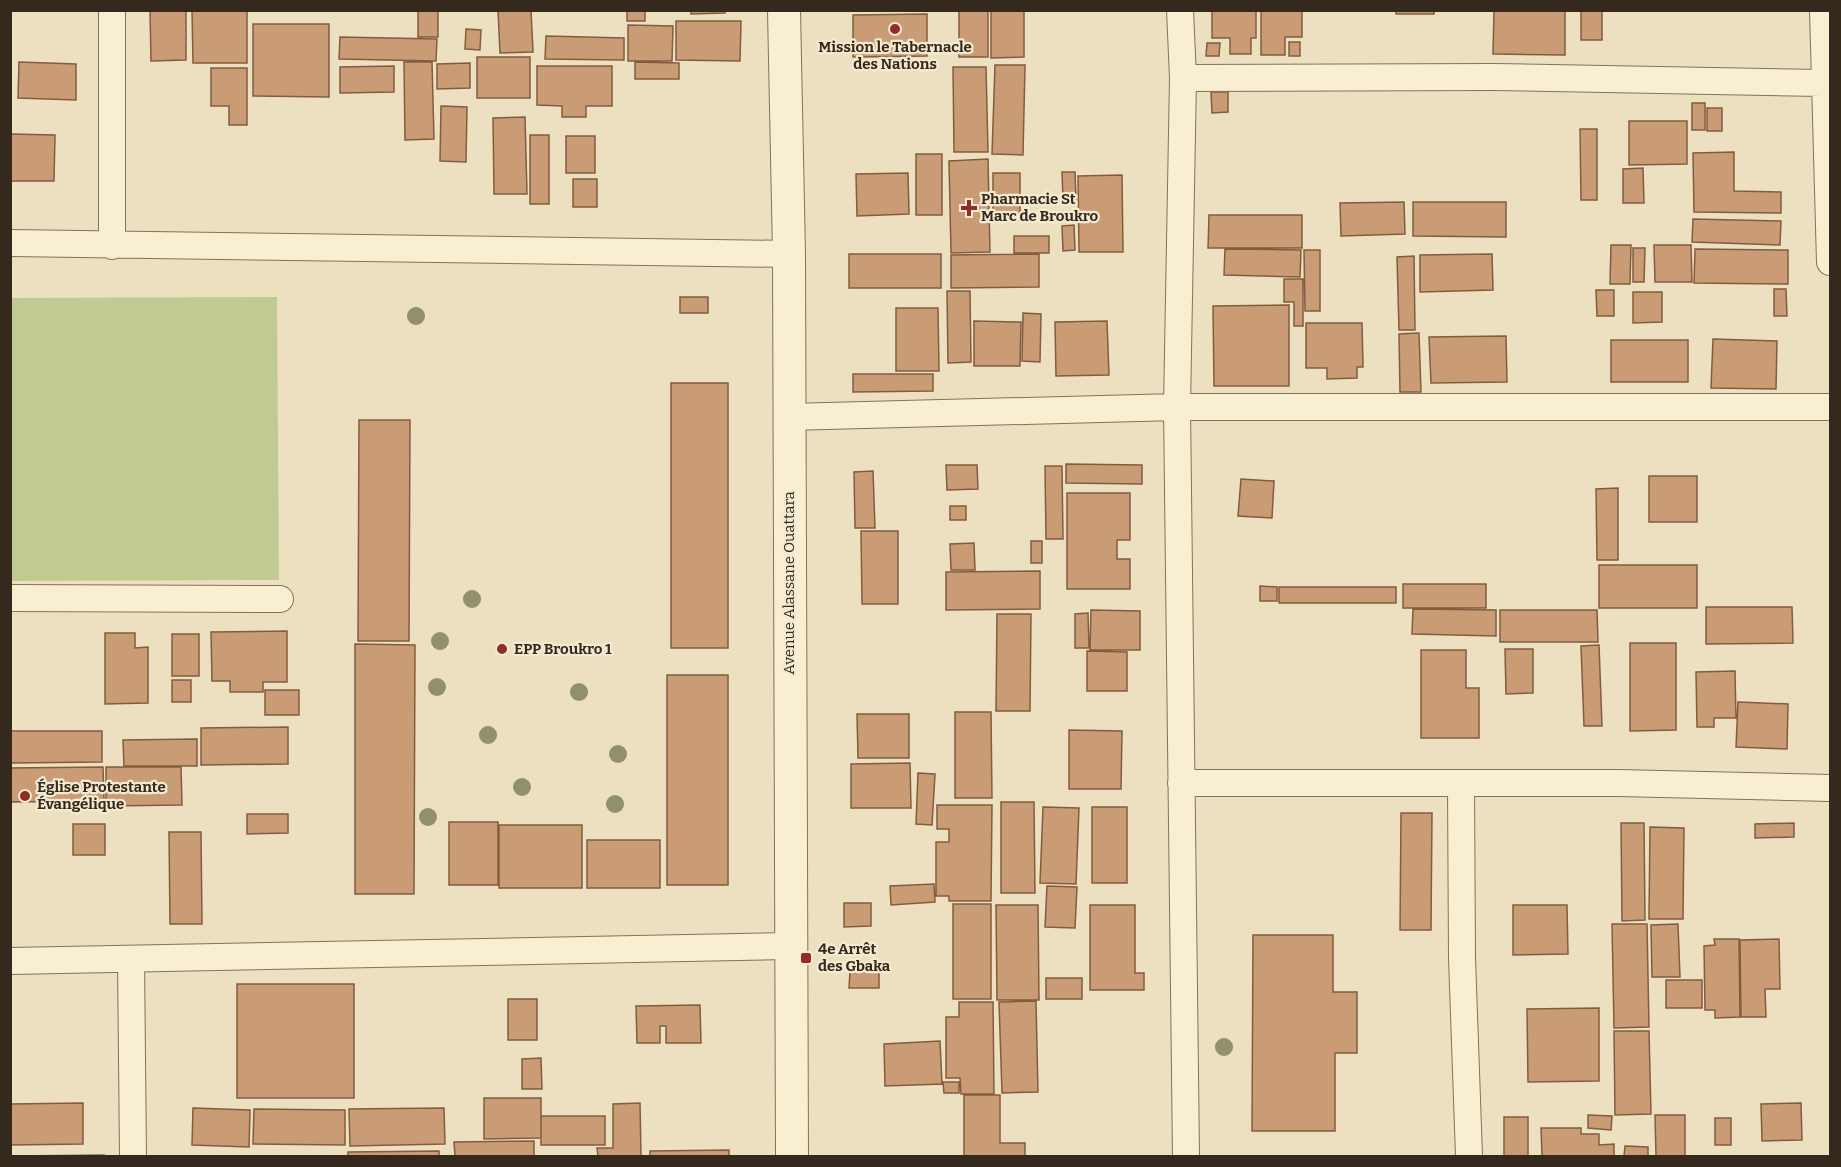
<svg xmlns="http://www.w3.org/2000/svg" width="1841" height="1167" font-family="Bitter,serif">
  <rect width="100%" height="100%" fill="#ece0c0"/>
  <path fill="#c2ca94" d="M277,297L279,580L11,581V298Z"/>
  <path fill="#ca9c76" stroke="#835c3f" stroke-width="1.5" d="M150,10H186V60L151,61Z
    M192,10H247V63H193Z
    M418,10H438V37H418Z
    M498,10H531L533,52L500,53Z
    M627,10H645V21H627Z
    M691,10H725V13L691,14Z
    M959,10H988V57H959Z
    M991,10H1024V57L991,58Z
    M1212,10H1256V38H1251V54H1230V38H1212Z
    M1261,10H1302V37H1285V55H1261Z
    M1396,10H1434V14H1396Z
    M1494,10H1565V55L1493,54Z
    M1581,10H1602V40H1581Z
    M927,14V56L853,57V15Z
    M676,21H741L740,61L676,60Z
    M253,24H329V97L253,96Z
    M628,25L673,26L672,61H628Z
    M466,29L481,30L480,50L465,49Z
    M546,36L624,38V60L545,59Z
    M340,37L437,39L436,61L339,59Z
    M1289,42H1300V56H1289Z
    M1207,43H1220L1219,56H1206Z
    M477,57H530V98H477Z
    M19,62L76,64V100L18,98Z
    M404,62H432L434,139L405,140Z
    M635,62L679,63V79H635Z
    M470,63V88L437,89V64Z
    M995,65H1025L1023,155L992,154Z
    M394,66V92L340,93V67Z
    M537,66H612V106H586V117H562V106L537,105Z
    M953,67H986L988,152H954Z
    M211,68H247V125H229V106H211Z
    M1211,92H1228V112L1212,113Z
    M1692,103H1705V130H1692Z
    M441,106L467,107L466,162L440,161Z
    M1707,108H1722V131H1707Z
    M525,117L527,194H494L493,118Z
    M1629,121H1687V164L1629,165Z
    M1580,129H1597V200H1581Z
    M10,134L55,135L54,181H10Z
    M530,135H549V204H530Z
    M566,136H595V173H566Z
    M1734,152V191L1781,192V213L1694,212L1693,153Z
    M916,154H942V215H916Z
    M988,159L990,252L951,253L949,161Z
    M1643,168L1644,203H1623V169Z
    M1062,172H1075L1076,199L1063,200Z
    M908,173L909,214L857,216L856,174Z
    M993,173H1020V220H993Z
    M1122,175L1123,252H1079L1078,176Z
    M573,179H597V207H573Z
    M1404,202L1405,234L1341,236L1340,203Z
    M1413,202H1506V237L1413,236Z
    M1209,215H1302V248H1208Z
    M1693,219L1781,221L1780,245L1692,242Z
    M1074,225L1075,250L1063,251L1062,226Z
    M1014,236H1049V253H1014Z
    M1611,245H1631L1630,284H1610Z
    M1654,245H1691L1692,282H1655Z
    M1633,248H1645L1644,282H1633Z
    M1225,249L1301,250L1300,277L1224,275Z
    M1695,249L1788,250V284L1694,283Z
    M1304,250H1320V311H1305Z
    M849,254H941V288H849Z
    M1039,254V287L951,288V255Z
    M1492,254L1493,290L1420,292V255Z
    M1414,256L1415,330H1399L1397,257Z
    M1284,279H1303V326H1294V302H1284Z
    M1774,289H1786L1787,316H1774Z
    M1596,290H1614V316H1597Z
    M947,291H970L971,362L948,363Z
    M1633,292H1662V322L1633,323Z
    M680,297H708V313H680Z
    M1289,305V386H1214L1213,306Z
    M896,308H938L939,371H896Z
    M1023,313L1041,314L1040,362L1022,361Z
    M974,321L1021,322L1020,366H974Z
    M1107,321L1109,375L1056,376L1055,322Z
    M1306,323H1362L1363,367H1357V378L1327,379V368H1306Z
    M1419,333L1421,392H1400L1399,334Z
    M1506,336L1507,382L1431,383L1429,337Z
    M1713,339L1777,341L1776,389L1711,388Z
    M1611,340H1688V382H1611Z
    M853,374H933V391L853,392Z
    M671,383H728V648H671Z
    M359,420H410L409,641H358Z
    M1066,464L1142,465V484L1066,483Z
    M946,465H977L978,489L947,490Z
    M1045,466H1062L1063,539H1046Z
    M873,471L875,528H855L854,472Z
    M1649,476H1697V522H1649Z
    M1241,479L1274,481L1272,518L1238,516Z
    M1618,488V560H1597L1596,489Z
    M1067,493H1130V540H1117V559H1130V589H1067Z
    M950,506H966V520H950Z
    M861,531H898V604H862Z
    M1031,541H1042V563H1031Z
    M974,543L975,570H951L950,544Z
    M1599,565H1697V608H1599Z
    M1040,571V609L946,610V572Z
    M1403,584H1486V608H1403Z
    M1260,586L1277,587V601H1260Z
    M1279,587H1396V603H1279Z
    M1706,607H1792L1793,643L1706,644Z
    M1413,609L1496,610V636L1412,634Z
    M1091,610L1140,611V650H1090Z
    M1500,610H1597L1598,642H1500Z
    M1088,613L1089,648H1075V614Z
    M997,614H1031L1030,711H996Z
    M287,631V682H263V692H230V681H212L211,632Z
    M105,633H135V648L148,647V703L105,704Z
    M172,634H199V676H172Z
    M1630,643H1676V730L1630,731Z
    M355,644L415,645L414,894H355Z
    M1599,645L1602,726H1584L1581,646Z
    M1505,649H1533V693L1506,694Z
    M1421,650H1466V688H1479V738H1421Z
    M1087,651L1127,652V691H1087Z
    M1735,671L1736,718H1714V727H1697L1696,672Z
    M667,675H728V885H667Z
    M172,680H191V702H172Z
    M265,690H299V715H265Z
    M1738,702L1788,704L1787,749L1736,747Z
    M955,712H991L992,798H955Z
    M857,714H909V758H858Z
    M288,727V764L201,765V728Z
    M1069,730L1122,731L1121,789H1069Z
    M10,731H102V762L11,763Z
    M197,739V766H124L123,740Z
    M910,763L911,808H851V764Z
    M103,767L104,801L10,802V768Z
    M106,767H181L182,805L106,806Z
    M918,773L935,774L932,825L916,824Z
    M1001,802H1034L1035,893H1001Z
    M937,805H992L991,901H949V896H936V842H949V829H937Z
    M1043,807L1079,808L1076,884L1040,883Z
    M1092,807H1127V883H1092Z
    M1401,813H1432L1431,930H1400Z
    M247,814H288V833L247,834Z
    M449,822H498V885H449Z
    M1621,823H1644L1645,920L1622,921Z
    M1794,823V837L1755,838V824Z
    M73,824H105V855H73Z
    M499,825H582V888H499Z
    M1650,827L1684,828L1683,919H1649Z
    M169,832H201L202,924H170Z
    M587,840H660V888H587Z
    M934,884L935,902L891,905L890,886Z
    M1047,886L1077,887L1075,928L1045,927Z
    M844,903H871V926L844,927Z
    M953,904H991V999H953Z
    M996,905H1038L1039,1000H997Z
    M1090,905H1135V973H1144V990H1090Z
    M1513,905H1567L1568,954L1513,955Z
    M1612,924H1647L1649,1027L1614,1028Z
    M1678,924L1680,977H1652L1651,925Z
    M1253,935H1333V992H1357V1053H1335V1131H1252Z
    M1714,939H1739L1740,1017L1715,1018V1010H1705L1704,946L1715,945Z
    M1779,939L1780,989H1765L1766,1017H1741L1740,940Z
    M850,971L879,972V988H849Z
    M1046,978H1082V999H1046Z
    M1666,980H1702V1008H1666Z
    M237,984H354V1098H237Z
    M508,999H537V1040H508Z
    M1036,1001L1038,1092L1002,1093L999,1002Z
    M959,1002H993L994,1094H961L960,1078H946V1017H959Z
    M700,1005L701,1043H666V1026H660V1043H637L636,1006Z
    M1599,1008V1081L1528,1082L1527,1009Z
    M1614,1031H1649L1651,1114L1615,1115Z
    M940,1041L942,1084L885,1086L884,1044Z
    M541,1058L542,1089H522V1059Z
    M943,1082H959V1093H944Z
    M964,1095H1000V1143H1025V1156H964Z
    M484,1098H541V1138L484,1139Z
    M83,1103V1144L10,1145V1104Z
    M640,1103L641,1156H598L597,1148H613V1104Z
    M1801,1103L1802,1140L1762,1141L1761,1104Z
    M193,1108L250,1110L249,1147L192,1145Z
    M444,1108L445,1144L350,1146L349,1109Z
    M254,1109L345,1110V1145L253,1144Z
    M1588,1115L1612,1116L1611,1130L1588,1128Z
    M1655,1115H1685V1156H1656Z
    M541,1116H605V1145H541Z
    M1504,1117H1528V1156H1504Z
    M1715,1118H1731V1145H1715Z
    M1541,1128H1581V1134H1599V1145L1614,1144V1156H1542Z
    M534,1141V1156H455L454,1142Z
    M1625,1146L1648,1147V1156H1624Z
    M729,1150V1156H650V1151Z
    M439,1151V1156H348V1152Z
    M104,1155V1156H13Z"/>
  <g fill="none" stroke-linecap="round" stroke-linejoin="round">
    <defs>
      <path id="minor" d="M112,10V246
        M1180,10L1183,78L1177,407L1186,1156
        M1823,10L1830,262
        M1183,78L1493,77L1823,83
        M10,243L789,254
        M788,417L1177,407H1830
        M10,598L280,599
        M1181,783H1618L1830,788
        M1461,784L1462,958L1469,1156
        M131,960L133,1156
        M10,961L790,946"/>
      <path id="tertiary" d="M784,10L789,254L792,1156"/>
    </defs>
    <use href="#minor" stroke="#857158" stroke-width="28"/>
    <use href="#tertiary" stroke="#857158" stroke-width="34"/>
    <use href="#minor" stroke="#f8eed2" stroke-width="26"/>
    <use href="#tertiary" stroke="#f8eed2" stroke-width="32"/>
  </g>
  <g fill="#90916a">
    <circle cx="416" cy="316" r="9"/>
    <circle cx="472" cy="599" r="9"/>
    <circle cx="440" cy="641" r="9"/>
    <circle cx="437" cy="687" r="9"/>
    <circle cx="579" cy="692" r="9"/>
    <circle cx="488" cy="735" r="9"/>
    <circle cx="618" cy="754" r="9"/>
    <circle cx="522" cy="787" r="9"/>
    <circle cx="615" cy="804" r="9"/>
    <circle cx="428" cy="817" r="9"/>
    <circle cx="1224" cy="1047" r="9"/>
  </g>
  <g fill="#922c2a" stroke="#f4eacf" stroke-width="2">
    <circle cx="895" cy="29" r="6"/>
    <path d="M966 199h6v6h6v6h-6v6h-6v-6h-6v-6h6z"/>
    <circle cx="502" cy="649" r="6"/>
    <circle cx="25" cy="796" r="6"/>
    <rect x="800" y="952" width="12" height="12" rx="3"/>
  </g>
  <g text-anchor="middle" stroke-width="4.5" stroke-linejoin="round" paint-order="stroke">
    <g font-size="15" font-weight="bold" fill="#34291c" stroke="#f4eacf" text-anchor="start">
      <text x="895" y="52" text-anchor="middle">Mission le Tabernacle<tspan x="895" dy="17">des Nations</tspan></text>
      <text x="981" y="204">Pharmacie St<tspan x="981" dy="17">Marc de Broukro</tspan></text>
      <text x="514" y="654">EPP Broukro 1</text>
      <text x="37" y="792">Église Protestante<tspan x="37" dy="17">Évangélique</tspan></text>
      <text x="818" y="954">4e Arrêt<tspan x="818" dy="17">des Gbaka</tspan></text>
    </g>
    <g font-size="15" fill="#34291c" stroke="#f4eacf">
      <text transform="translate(789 583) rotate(-90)" y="5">Avenue Alassane Ouattara</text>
    </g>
  </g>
  <rect width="1841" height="1167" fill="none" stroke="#34291c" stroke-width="24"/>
</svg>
